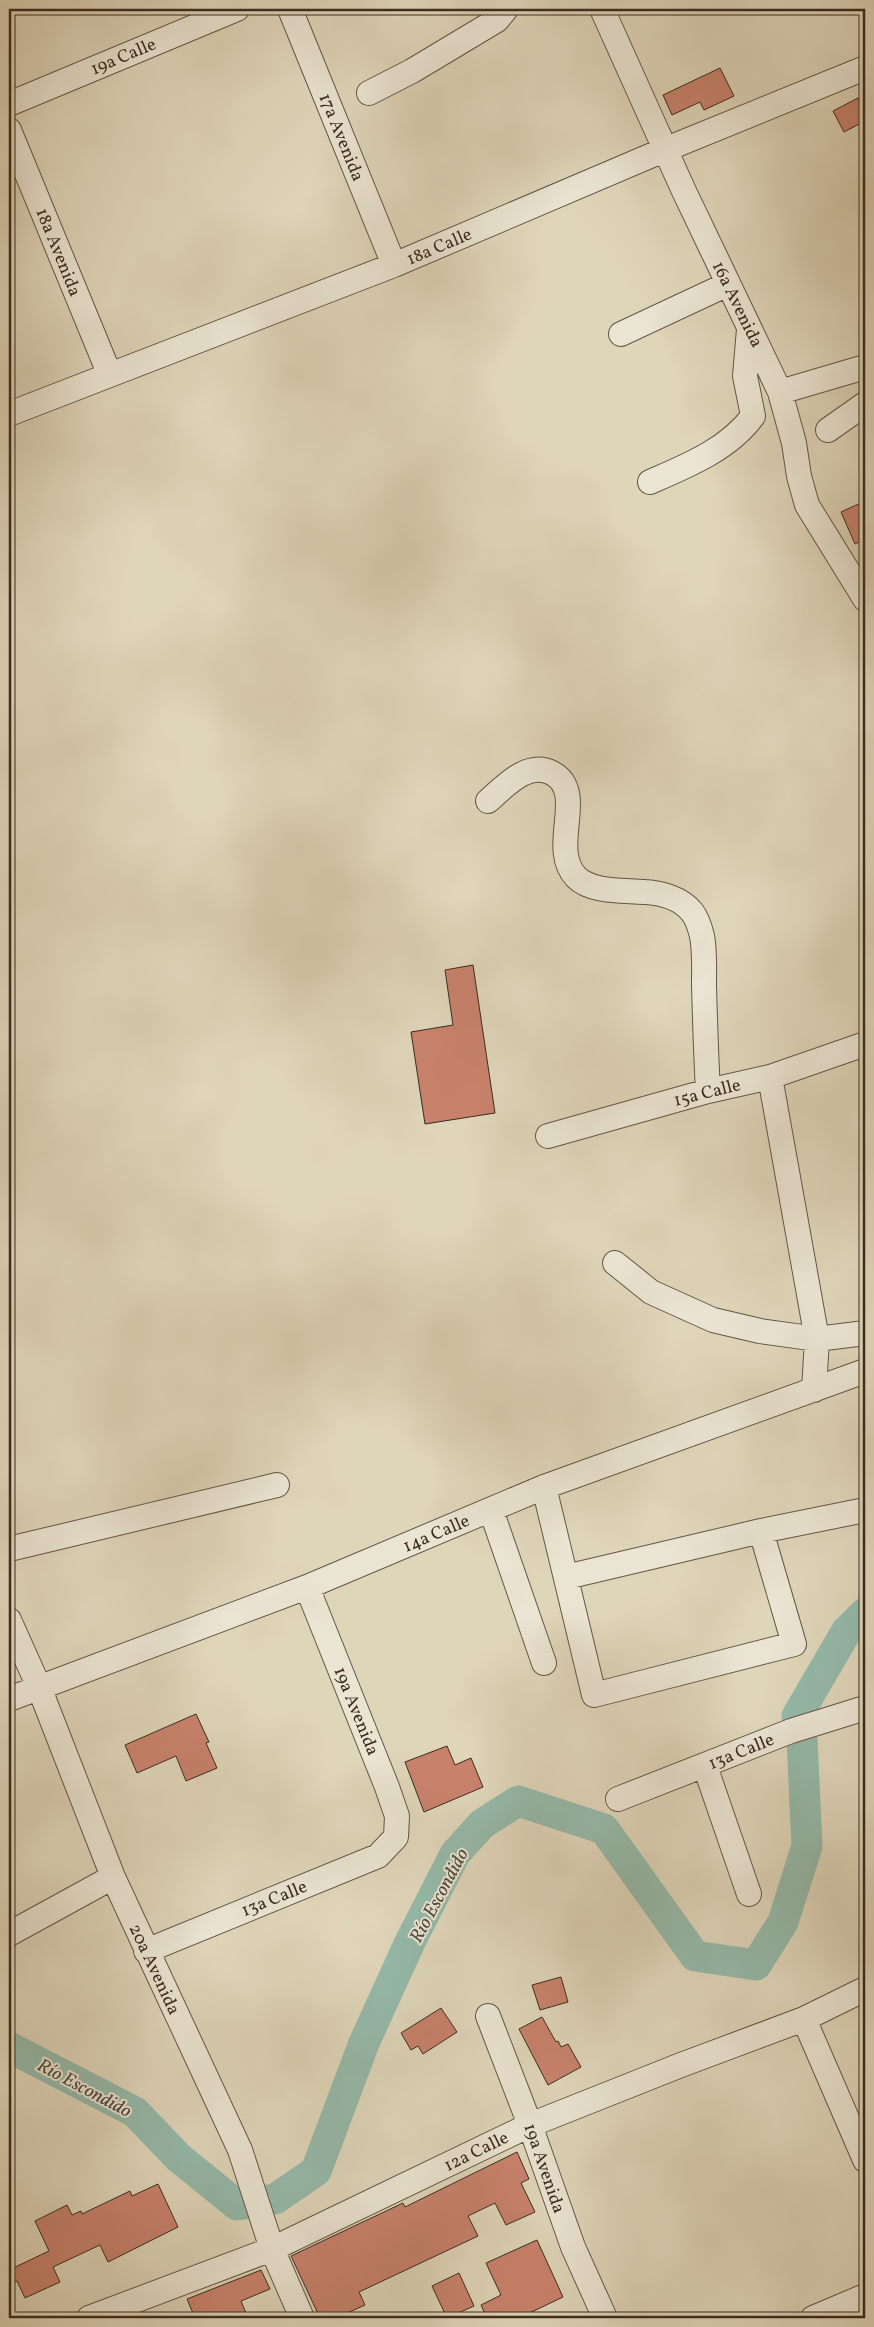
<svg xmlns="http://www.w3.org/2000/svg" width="874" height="2327" font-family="Vollkorn,serif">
  <rect width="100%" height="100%" fill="#dfd5b9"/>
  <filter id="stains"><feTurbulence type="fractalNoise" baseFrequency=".004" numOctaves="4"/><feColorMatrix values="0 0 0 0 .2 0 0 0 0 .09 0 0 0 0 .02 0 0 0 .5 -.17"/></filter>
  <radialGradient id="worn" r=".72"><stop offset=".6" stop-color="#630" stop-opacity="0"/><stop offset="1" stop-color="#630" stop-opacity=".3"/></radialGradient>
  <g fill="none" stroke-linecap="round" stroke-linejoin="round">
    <path stroke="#95b9a9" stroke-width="31" d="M9,2047L135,2112L178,2157L237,2205L275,2199L316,2171L364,2043L410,1942L455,1854L482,1824L518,1801L604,1829L695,1956L756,1965L783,1922L807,1846L802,1739L797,1716L846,1632L865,1613"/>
  </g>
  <path fill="#c8826c" stroke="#3b2c1f" d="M720,68L734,96L704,110L700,102L672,115L663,95Z
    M858,98L865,112V121L844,132L833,111Z
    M865,501V539L855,544L841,512Z
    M473,965L495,1113L425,1124L411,1032L453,1025L445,970Z
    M196,1714L209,1742L206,1743L217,1768L186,1781L176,1756L137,1773L125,1745Z
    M447,1746L455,1765L471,1758L483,1787L424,1812L405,1762Z
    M561,1977L568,2002L540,2010L532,1985Z
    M441,2008L457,2032L423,2054L418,2046L411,2050L401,2033Z
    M542,2017L556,2042L558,2041L561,2047L568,2044L581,2067L548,2085L519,2029Z
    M517,2152L529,2179L521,2183L535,2212L506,2225L495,2203L468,2216L478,2236L359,2292L365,2305L336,2318H320L291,2256L403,2203L405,2207Z
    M158,2184L178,2227L108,2262L100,2245L53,2267L60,2282L25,2298L17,2281L9,2284V2270L49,2251L35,2221L67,2205L72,2215L81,2211L82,2214L130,2191L132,2196Z
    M537,2240L563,2297L519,2318H487L481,2305L501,2295L486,2263Z
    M261,2270L270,2289L241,2301L248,2318H195L187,2299Z
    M459,2273L474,2306L447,2318L432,2286Z"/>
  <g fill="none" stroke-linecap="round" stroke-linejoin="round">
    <defs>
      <path id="minor" d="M290,9L394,265
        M602,9L683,189L780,392L794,443L799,476L807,505L865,599
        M369,93L412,71L497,20L506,9
        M9,104L237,9
        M9,130L109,373
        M621,334L728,284
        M780,392L865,367
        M9,414L394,265L664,150L865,68
        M828,430L865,404
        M650,482C687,466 729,449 753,416L745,376L749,329
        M488,801C504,787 528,760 552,773C588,792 548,847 576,877C592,893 624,890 645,892C661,893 681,898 692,912C697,918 700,928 702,936C705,952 704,970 704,985C705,1021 706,1056 708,1091
        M770,1077L817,1339L865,1333
        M548,1136L708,1091L770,1077L865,1044
        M615,1263L651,1292L713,1320L760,1331L817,1339L814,1390
        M544,1487L594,1695L794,1644L761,1531
        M491,1510L544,1663
        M9,1549L277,1485
        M566,1577L761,1531L865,1510
        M9,1620L39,1687L113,1877L240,2150L272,2249L302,2318
        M9,1699L307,1587L544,1487L865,1371
        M705,1766L749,1894
        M618,1799L791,1731L865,1708
        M9,1934L113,1877
        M146,1951L378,1856L396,1837L397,1816L387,1787L307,1587
        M488,2016L530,2125L573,2247L605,2318
        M804,2019L865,2160
        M89,2318L272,2249L530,2125L681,2065L804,2019L865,1989
        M813,2318L865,2296"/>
    </defs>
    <use href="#minor" stroke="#645646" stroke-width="26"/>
    <use href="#minor" stroke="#eae4d2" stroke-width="24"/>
  </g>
  <g text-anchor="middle" stroke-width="4" stroke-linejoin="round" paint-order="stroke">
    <g font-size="18" fill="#3b2c1f" stroke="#eae4d2">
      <text transform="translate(123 56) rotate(-23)" y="6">19a Calle</text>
      <text transform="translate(342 137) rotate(68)" y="6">17a Avenida</text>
      <text transform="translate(439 246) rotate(-23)" y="6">18a Calle</text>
      <text transform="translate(59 252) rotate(68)" y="6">18a Avenida</text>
      <text transform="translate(738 304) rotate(64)" y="6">16a Avenida</text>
      <text transform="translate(707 1092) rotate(-14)" y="6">15a Calle</text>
      <text transform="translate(436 1533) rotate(-23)" y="6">14a Calle</text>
      <text transform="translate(357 1711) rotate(68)" y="6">19a Avenida</text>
      <text transform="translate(741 1751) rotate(-22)" y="6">13a Calle</text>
      <text transform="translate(274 1898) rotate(-22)" y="6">13a Calle</text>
      <text transform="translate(155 1969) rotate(65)" y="6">20a Avenida</text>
      <text transform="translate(476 2151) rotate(-26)" y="6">12a Calle</text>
      <text transform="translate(545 2168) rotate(71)" y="6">19a Avenida</text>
    </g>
    <g font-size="19" font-style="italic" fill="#4d483b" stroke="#eae4d2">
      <text transform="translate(438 1895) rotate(-62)" y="7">Río Escondido</text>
      <text transform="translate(85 2087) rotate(28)" y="7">Río Escondido</text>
    </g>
  </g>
  <rect width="874" height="2327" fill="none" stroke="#dfd5b9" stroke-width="30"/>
  <rect x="10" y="10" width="854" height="2307" fill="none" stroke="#3b2c1f" stroke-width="2.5"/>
  <rect x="15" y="15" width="844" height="2297" fill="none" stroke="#3b2c1f"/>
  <rect width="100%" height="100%" filter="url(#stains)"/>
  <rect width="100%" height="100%" fill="url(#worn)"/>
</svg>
